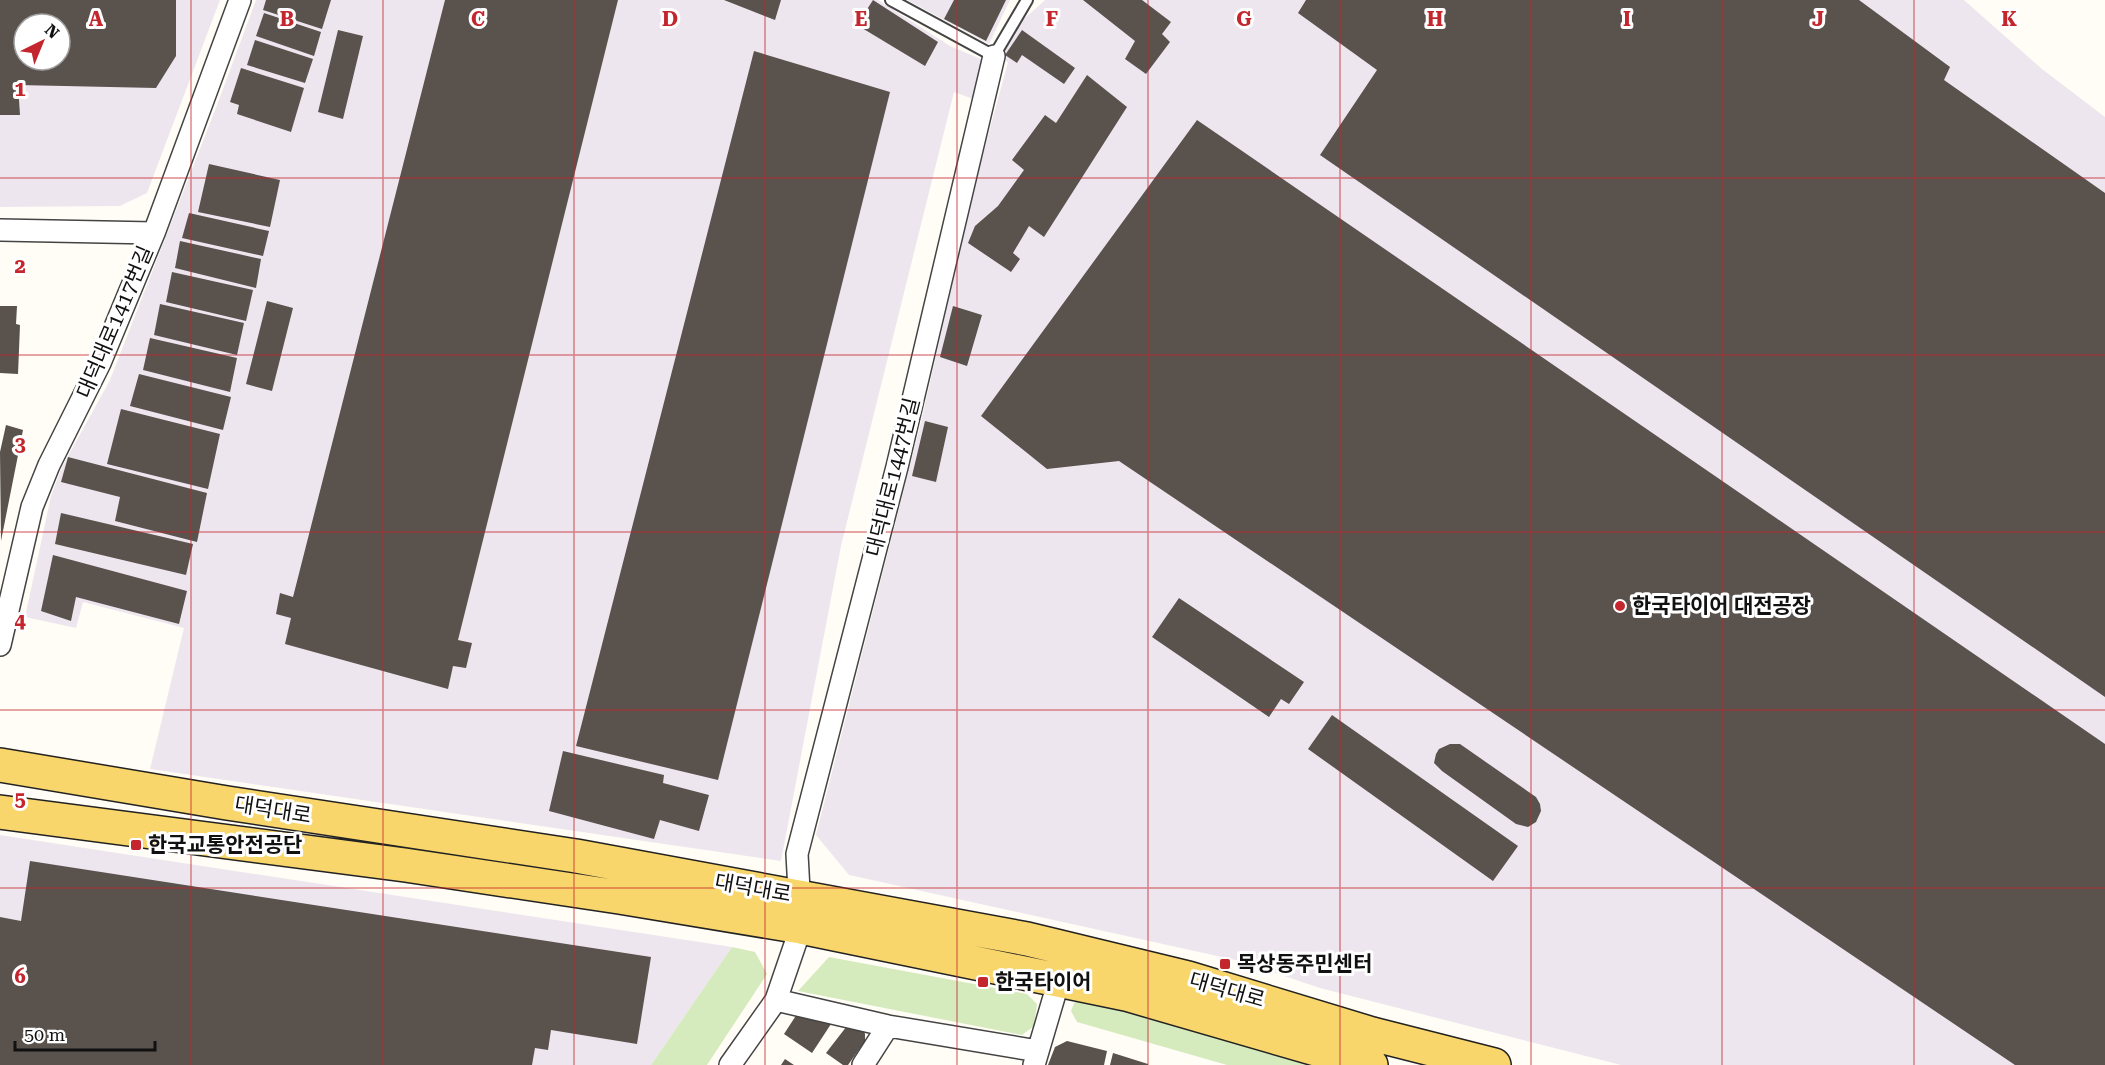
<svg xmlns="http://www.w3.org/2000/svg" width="2105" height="1065" font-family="'Roboto Serif','Noto Sans KR',serif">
  <rect width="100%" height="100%" fill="#fffdf5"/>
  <path fill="#eee6ef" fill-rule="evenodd" d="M0,0H220L147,193L120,206L0,207ZM24,24H60V60H24Z
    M256,0H878L950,46L981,59V74L973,99L954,92L841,546L781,861L150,769L184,628L83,602L76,628L25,617L51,496L62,467L110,380L217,105Z
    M907,0H1010L989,44Z
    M1045,0H1964L2042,69L2105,117V1065H1621L1320,988L1240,961L849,875L816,835L921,422L976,180L1008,62L998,59L1024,19Z
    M0,835L732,947L651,1065H0Z"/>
  <path fill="#d5ebbd" d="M732,947L755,952L767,974L707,1065H651Z
    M829,957L1027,994L1037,1004L1034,1026L1022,1035L798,991Z
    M1083,997L1328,1065H1227L1077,1022L1071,1011L1074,1003Z"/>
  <path fill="#5a524d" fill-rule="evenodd" d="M0,0H176V56L156,88L18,85L20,115H0ZM24,24H60V60H24Z
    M266,0H331L322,29L263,10Z
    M445,0H618L458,640L472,643L466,668L453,666L448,689L285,644L291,618L276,614L280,593L293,597Z
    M724,0H781L775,20Z
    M873,0L938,42L925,66L857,25Z
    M954,0H1006L986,41L944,19Z
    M1083,0H1142L1171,22L1162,34L1170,42L1146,74L1125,59L1135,41Z
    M1306,0H1859L1950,67L1944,80L2105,193V697L1320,155L1377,70L1298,13Z
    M264,13L321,32L314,56L256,36Z
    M338,30L363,36L343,119L318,112Z
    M1022,30L1075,68L1064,84L1022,55L1017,63L1005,55Z
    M255,40L313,59L305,83L247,65Z
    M754,51L890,92L718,780L576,746Z
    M241,68L304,88L291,132L237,114L239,105L230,102Z
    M1087,75L1127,107L1044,237L1029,226L1013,253L1020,259L1011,272L968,243L975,226L998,206L1024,170L1012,160L1045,115L1056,123Z
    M1197,120L2105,744V1065H2015L1119,461L1047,469L981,416Z
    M209,164L280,180L270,227L198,212Z
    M189,213L269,231L263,256L182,238Z
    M180,241L261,259L256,288L175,268Z
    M172,272L253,290L246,321L166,302Z
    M267,301L293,308L272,391L246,384Z
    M160,304L244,323L237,355L154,335Z
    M0,306H17L16,324L20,325L18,374L0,373Z
    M953,306L982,315L967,366L940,357Z
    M150,338L237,358L230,392L143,370Z
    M139,374L231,397L223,430L130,406Z
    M121,409L220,434L208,489L107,464Z
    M925,421L948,427L936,482L912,476Z
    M6,425L23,430L1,541L0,452Z
    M68,457L207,493L197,542L115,521L120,497L61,482Z
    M61,513L193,544L186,575L55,544Z
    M53,555L187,591L179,624L76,597L71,621L41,611Z
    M1179,598L1304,682L1289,704L1281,699L1269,717L1152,637Z
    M1332,715L1518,846L1493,881L1308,749Z
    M1450,744H1460L1536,797L1540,804L1541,811L1536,822L1528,827L1516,824L1442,771L1434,763L1436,754L1439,749Z
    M563,751L664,775L663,783L709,795L699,831L660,820L654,839L549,811Z
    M30,861L651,957L637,1044L551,1030L548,1050L535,1048L532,1065H0V917L21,921Z
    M797,1014L833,1021L812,1053L784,1034Z
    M850,1022L861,1024L865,1034V1041L848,1065H843L826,1053Z
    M1067,1041L1107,1051L1104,1065H1048L1055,1047Z
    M1113,1053L1148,1064V1065H1110Z
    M785,1059L794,1065H781Z"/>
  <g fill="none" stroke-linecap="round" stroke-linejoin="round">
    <defs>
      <path id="service" d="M891,0L994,56L1027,0"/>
      <path id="minor" d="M0,230L154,233
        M0,645L32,507L49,465L100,363L154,233L240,0
        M776,1000L888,1026L1038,1051
        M730,1065L776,1000L801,927L797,854L897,467L994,56
        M863,1065L888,1026
        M1034,1065L1059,980"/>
      <path id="primary" d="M0,765L227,803L576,856L1027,939L1188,978L1372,1034L1494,1065
        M0,812L405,865L619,897L801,927L1126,994L1371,1065"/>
    </defs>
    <use href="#service" stroke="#444" stroke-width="14"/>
    <use href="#minor" stroke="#444" stroke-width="24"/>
    <use href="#primary" stroke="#222" stroke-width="36"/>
    <use href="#service" stroke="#fff" stroke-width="10"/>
    <use href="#minor" stroke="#fff" stroke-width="21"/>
    <use href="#primary" stroke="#f9d66b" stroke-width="33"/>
  </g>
  <path fill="none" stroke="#c4262e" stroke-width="1.5" stroke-opacity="0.55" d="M191,0V1065M383,0V1065M574,0V1065M765,0V1065M957,0V1065M1148,0V1065M1340,0V1065M1531,0V1065M1722,0V1065M1914,0V1065M0,178H2105M0,355H2105M0,532H2105M0,710H2105M0,888H2105"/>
  <g fill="#c4262e" stroke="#fff" stroke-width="2">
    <circle cx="1620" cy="606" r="6"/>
    <rect x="130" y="839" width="12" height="12" rx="3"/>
    <rect x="1219" y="958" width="12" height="12" rx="3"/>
    <rect x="977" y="976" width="12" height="12" rx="3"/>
  </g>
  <g text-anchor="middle" stroke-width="6" stroke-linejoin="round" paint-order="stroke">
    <g font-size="21" fill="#111" stroke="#fff">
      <text transform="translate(115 322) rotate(-67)" y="7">대덕대로1417번길</text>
      <text transform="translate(893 477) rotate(-76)" y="7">대덕대로1447번길</text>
      <text transform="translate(273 810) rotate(9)" y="7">대덕대로</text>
      <text transform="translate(753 888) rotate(10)" y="7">대덕대로</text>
      <text transform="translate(1227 990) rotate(16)" y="7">대덕대로</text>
    </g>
    <g font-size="21" font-weight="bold" fill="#111" stroke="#fff" text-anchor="start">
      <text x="1632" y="613">한국타이어 대전공장</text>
      <text x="148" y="852">한국교통안전공단</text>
      <text x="1237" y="971">목상동주민센터</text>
      <text x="995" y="989">한국타이어</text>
    </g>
  </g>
  <g font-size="20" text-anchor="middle" font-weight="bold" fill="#c4262e" stroke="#fff" stroke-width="6" stroke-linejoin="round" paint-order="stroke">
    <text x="96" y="26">A</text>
    <text x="287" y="26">B</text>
    <text x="478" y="26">C</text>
    <text x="670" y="26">D</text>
    <text x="861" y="26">E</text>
    <text x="1052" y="26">F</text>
    <text x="1244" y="26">G</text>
    <text x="1435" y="26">H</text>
    <text x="1627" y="26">I</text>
    <text x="1818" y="26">J</text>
    <text x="2009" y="26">K</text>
    <text x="20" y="96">1</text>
    <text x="20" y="273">2</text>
    <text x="20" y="451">3</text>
    <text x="20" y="628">4</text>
    <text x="20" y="806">5</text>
    <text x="20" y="983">6</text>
  </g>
  <g transform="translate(42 42) rotate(43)"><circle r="28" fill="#ffffff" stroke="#a0a0a0" stroke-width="1.5"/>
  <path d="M0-4.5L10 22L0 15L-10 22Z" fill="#c4262e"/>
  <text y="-9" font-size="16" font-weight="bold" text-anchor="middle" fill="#111111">N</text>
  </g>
  <path d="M15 1041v9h140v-9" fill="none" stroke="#111111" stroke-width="3"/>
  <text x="24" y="1041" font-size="18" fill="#111111" stroke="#ffffff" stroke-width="4.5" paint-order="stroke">50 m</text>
</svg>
